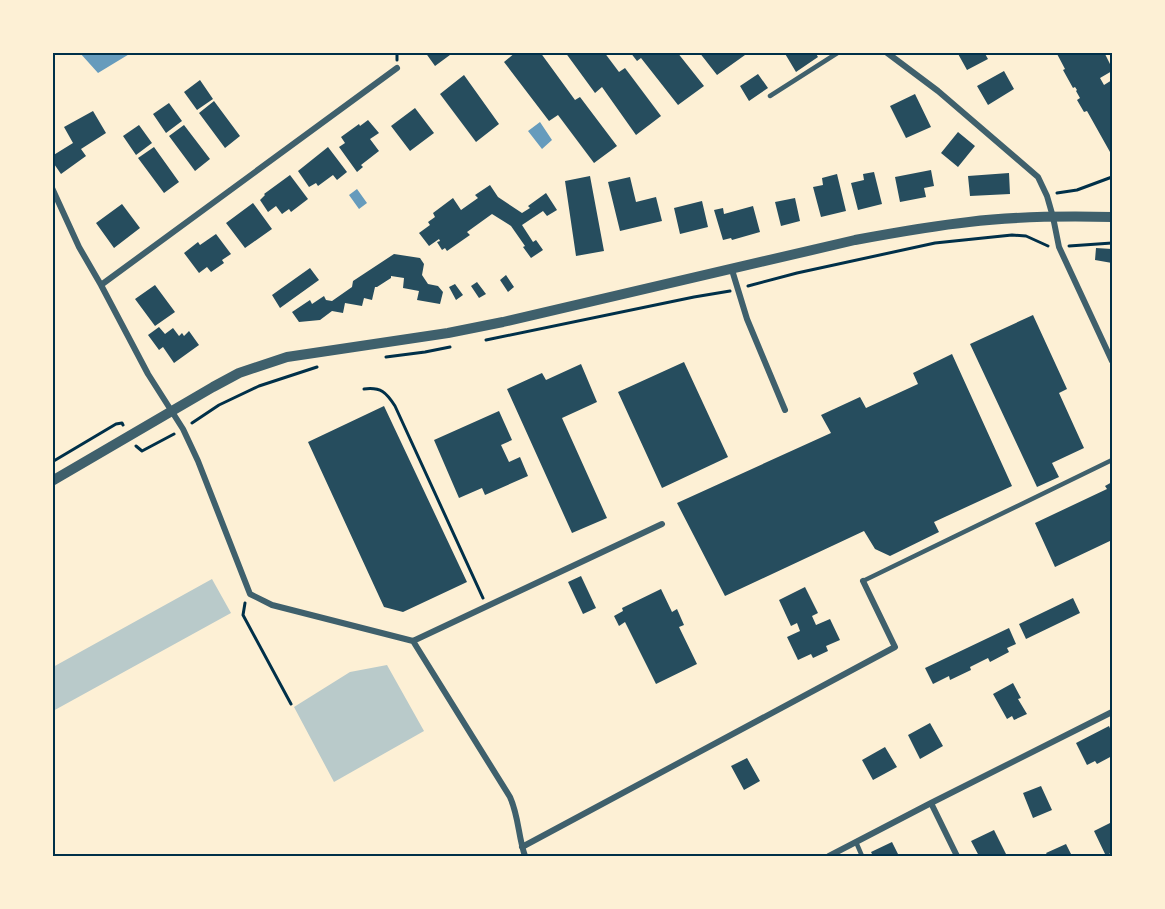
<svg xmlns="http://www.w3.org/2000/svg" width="1165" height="909" font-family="Helvetica,sans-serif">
  <rect width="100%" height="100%" fill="#fdf0d5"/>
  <path fill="#b9caca" d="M212,579L231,613L53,711V667Z
    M387,665L424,731L334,782L294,707L350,672Z"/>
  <path fill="#669bbc" d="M80,53H131L98,73Z
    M540,122L552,140L542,149L528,131Z
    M357,189L367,203L359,209L349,195Z"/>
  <path fill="#264d5e" d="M425,52H454L435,66Z
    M516,52H540L575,100L580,97L617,146L594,163L558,115L549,121L504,62Z
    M565,52H604L619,72L625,68L661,116L636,135L602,87L595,93Z
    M630,52H677L704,86L678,105L641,58L637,61Z
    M699,52H743L745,55L717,75Z
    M784,52H815L818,57L796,72Z
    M957,52H984L988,59L967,70Z
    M1056,52H1093L1094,54L1097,52H1104L1112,68V71L1100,78L1104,85L1112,80V151L1110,152L1087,111L1084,112L1077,100L1080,98L1076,91L1077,90L1075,87L1073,88L1063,70L1065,69Z
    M1004,71L1014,89L988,105L977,86Z
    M758,74L768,88L749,101L740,86Z
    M464,75L499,124L476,142L440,94Z
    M200,80L213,99L197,110L184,92Z
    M915,94L931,127L906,138L890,106Z
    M214,101L240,136L225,148L199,113Z
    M169,103L182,121L166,133L153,114Z
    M415,108L434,133L410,151L391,126Z
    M93,111L106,133L81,149L86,156L61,174L52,161V156L73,143L64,127Z
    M368,120L379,133L370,139L379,151L361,165L363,167L357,172L339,147L345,143L341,137L359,124L360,126Z
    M139,125L152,143L136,155L123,136Z
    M184,125L210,159L195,171L169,136Z
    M958,132L975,146L958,167L941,153Z
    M154,147L179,182L164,193L138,158Z
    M328,147L347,172L337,180L333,175L318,186L316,183L309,187L298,171Z
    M931,170L934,186L924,188L926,197L900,202L895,177Z
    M874,172L882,204L858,210L851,183L864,180L863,174Z
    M1009,173L1010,194L970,196L968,176Z
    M837,174L846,211L821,217L813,187L823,185L822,178Z
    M290,175L308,199L291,212L289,209L282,214L276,206L268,212L260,200L265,195L264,194Z
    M590,176L604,251L576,256L565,181Z
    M630,177L636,202L656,197L662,221L620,231L608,182Z
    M490,185L498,197L522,213L530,208L528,206L546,193L557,210L547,216L543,211L522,225L533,242L536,240L543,250L531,258L523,247L525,246L511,226L492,214L467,232L470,235L447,251L445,248L442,250L437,242L440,241L439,239L429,246L419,233L430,225L428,222L435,217L433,213L453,198L461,210L478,198L475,195Z
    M795,198L800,221L781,226L775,202Z
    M702,201L708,227L680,234L674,208Z
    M253,203L272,229L245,248L226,223Z
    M122,204L140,228L114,248L96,223Z
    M753,206L760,232L732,240L731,238L723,240L714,210L723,208L724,214Z
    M216,234L231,254L222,260L224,263L211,272L207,267L199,273L184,253L198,242L200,245Z
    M1096,248L1112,249V263L1095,260Z
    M394,254L420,258L424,264L422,275L428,284L438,286L443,292L440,304L417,300L419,291L403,288L404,278L391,276V278L377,287H375L372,300L364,298L362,306L345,303L343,313L332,311L320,320L299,322L292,312L310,300L312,304L324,296L326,300L332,301L352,287L353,281Z
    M310,268L319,280L280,308L272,295Z
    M506,275L514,287L508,292L500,280Z
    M477,282L486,294L479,298L471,286Z
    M455,284L463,295L456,300L449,287Z
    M155,285L175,312L155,326L135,299Z
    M1033,315L1067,389L1059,393L1084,448L1052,463L1059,477L1037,487L970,344Z
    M159,327L165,334L173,328L179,336L182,333L184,336L189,331L199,345L174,363L163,347L159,350L148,335Z
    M952,354L1012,486L934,522L939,532L890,556L875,549L864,531L725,596L677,503L831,433L821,415L860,397L866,408L918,384L913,373Z
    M684,362L728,457L662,488L618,392Z
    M581,364L597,402L562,418L607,518L572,533L507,389L542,373L546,380Z
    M384,406L467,582L403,612L384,607L308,442Z
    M499,411L512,440L501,445L509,462L520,457L528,476L485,495L482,488L459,498L434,440Z
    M1112,482V540L1055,567L1035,523L1107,489L1105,486Z
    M581,576L596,608L583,614L568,582Z
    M805,587L818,613L812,616L816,625L830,619L840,640L826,646L828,651L813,658L811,654L798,660L787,637L800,631L797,623L791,626L779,600Z
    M661,589L672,612L677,609L684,625L679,627L697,664L656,684L625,622L619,626L614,616L623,611L622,608Z
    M1073,598L1080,613L1026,639L1019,624Z
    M1009,628L1016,644L1007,648L1009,652L990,662L988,658L970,667L971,670L950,680L949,676L933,684L925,668Z
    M1013,683L1021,698L1018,699L1027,714L1014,720L1012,716L1007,719L993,694Z
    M930,723L943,746L920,759L908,735Z
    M1109,726L1112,733V756L1097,764L1095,761L1087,765L1076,743Z
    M885,747L897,767L873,780L862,760Z
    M747,758L760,781L744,790L731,766Z
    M1041,786L1052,810L1033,818L1023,793Z
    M1112,822V852L1106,856L1094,831Z
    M994,830L1006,854L1001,856H979L971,841Z
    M892,842L899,856H873L871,852Z
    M1066,844L1072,856H1048L1046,853Z"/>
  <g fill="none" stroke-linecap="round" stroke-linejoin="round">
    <path stroke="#003049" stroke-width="3" d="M397,52V60
      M1057,193L1077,190L1112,177
      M1069,246L1112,243
      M748,286L797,273L935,243L1012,235L1026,236L1048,246
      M486,340L694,297L730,291
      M386,357L425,352L450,347
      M364,389C381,387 386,392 395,406L483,598
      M192,423L219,405L259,386L317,367
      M136,446L142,451L174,434
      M52,462L116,424L122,423L123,425
      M245,603L243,615L291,704"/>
    <path stroke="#3f606c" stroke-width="4.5" d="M770,96L839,52
      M863,581L1112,460
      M856,842L862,856"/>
    <path stroke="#3f606c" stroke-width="6" d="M886,52L938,91L1038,177L1047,196L1053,217L1059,247L1112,361
      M52,188L79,247L101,285L148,374L183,429L198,461L250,594L272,605L413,641L662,524
      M732,270L747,319L785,410
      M101,285L397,68
      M413,641L510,797C519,817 518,836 525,856
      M931,803L957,856
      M522,847L895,647L863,581
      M829,856L931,803L1112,712"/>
    <path stroke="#3f606c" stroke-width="10" d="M52,481L213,387L239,373L287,357L448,333L503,322L855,240C893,233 931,226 969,222C1016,216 1065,216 1112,217"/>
  </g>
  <rect width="1165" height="909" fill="none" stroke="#fdf0d5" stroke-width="108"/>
  <rect x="54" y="54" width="1057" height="801" fill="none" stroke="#003049" stroke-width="2"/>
</svg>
